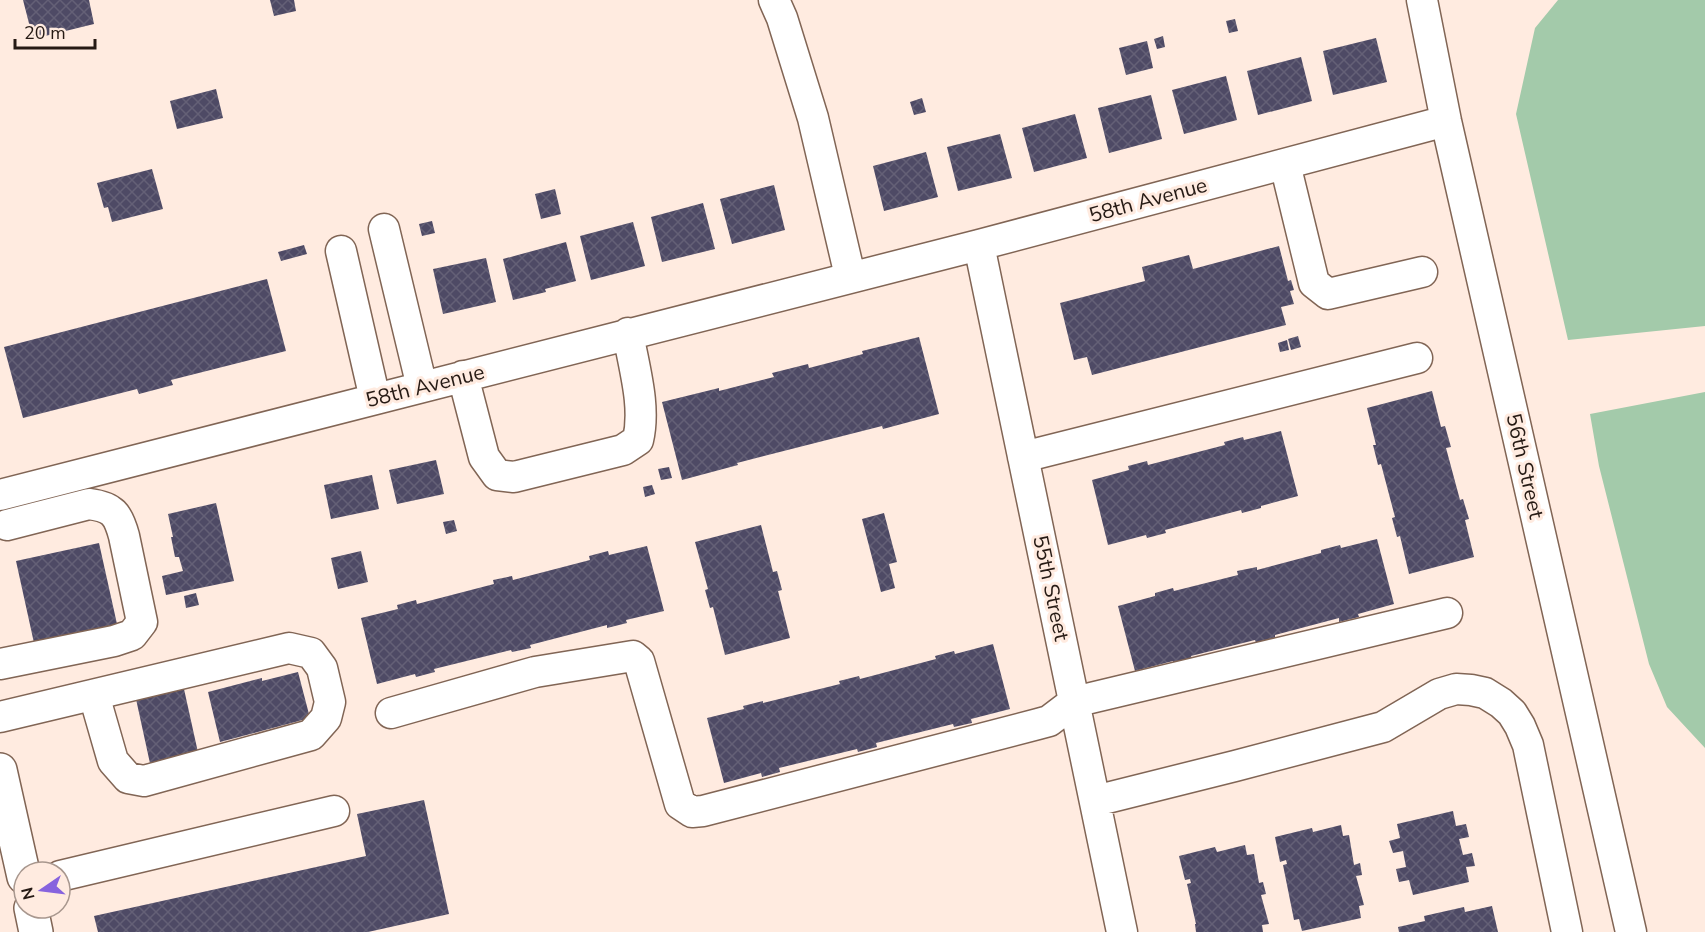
<svg xmlns="http://www.w3.org/2000/svg" width="1705" height="932" font-family="'Nunito Sans',sans-serif">
  <defs>
    <pattern id="building-cross-hatch" width="8" height="8" patternUnits="userSpaceOnUse" patternTransform="scale(1.5)"><rect width="8" height="8" fill="#4e4a65"/><path d="M0 0l8 8M0 8l8-8" fill="none" stroke="#646076"/></pattern>
  </defs>
  <rect width="100%" height="100%" fill="#ffebe0"/>
  <path fill="#a3caaa" d="M1558,0H1705V326L1568,340L1516,114L1535,28Z
    M1705,392V748L1667,707L1649,664L1599,466L1590,414Z"/>
  <path fill="url(#building-cross-hatch)" d="M23,0H89L94,24L33,39Z
    M270,0H294L296,11L274,16Z
    M1235,19L1238,31L1229,33L1226,21Z
    M1163,36L1165,47L1157,49L1154,39Z
    M1376,38L1387,82L1333,95L1323,51Z
    M1147,41L1153,68L1126,75L1119,48Z
    M1301,57L1312,101L1258,115L1247,71Z
    M1226,76L1237,120L1184,134L1172,90Z
    M216,89L223,118L177,129L170,101Z
    M1151,95L1162,139L1109,153L1098,108Z
    M922,98L926,112L914,115L910,102Z
    M1075,114L1087,158L1034,172L1022,128Z
    M1000,134L1012,178L958,191L947,147Z
    M926,152L938,197L884,211L873,166Z
    M152,169L163,209L112,222L108,207L104,208L97,183Z
    M774,185L785,230L732,244L720,199Z
    M555,189L561,214L541,219L535,194Z
    M703,203L715,249L662,262L651,217Z
    M432,221L435,233L422,236L419,224Z
    M633,222L645,266L591,280L580,236Z
    M566,242L576,281L545,289L546,292L513,300L503,259Z
    M304,245L307,254L281,261L278,252Z
    M1279,246L1288,281L1291,280L1294,290L1290,291L1294,304L1281,307L1286,325L1092,375L1087,357L1074,360L1060,303L1145,281L1142,267L1189,255L1193,269Z
    M486,258L496,302L443,314L433,269Z
    M267,279L286,351L171,380L173,385L139,394L137,389L23,418L4,347Z
    M1298,336L1301,347L1291,350L1288,339Z
    M919,337L939,414L883,429L882,426L737,463L738,465L682,480L662,402L719,388V391L774,377L772,373L808,364L809,368L863,354L862,351Z
    M1287,340L1289,350L1280,352L1278,343Z
    M1432,391L1441,427L1445,426L1451,447L1446,448L1460,500L1463,499L1469,519L1465,520L1474,557L1409,574L1400,536L1397,537L1392,518L1395,517L1381,464L1378,465L1373,445H1376L1367,408Z
    M1281,431L1298,496L1261,506V508L1242,513L1241,510L1165,530L1166,533L1147,538L1146,535L1108,545L1092,480L1129,470L1128,466L1147,461L1148,465L1225,445L1224,442L1243,437L1244,440Z
    M436,460L444,494L397,504L389,470Z
    M669,467L672,478L661,480L658,469Z
    M372,475L379,509L331,519L324,485Z
    M652,485L655,494L645,497L643,487Z
    M216,503L234,581L166,595L162,576L183,571L179,557H175L171,537H173L168,514Z
    M884,513L897,562L889,564L895,588L881,592L862,519Z
    M454,520L457,531L446,534L443,522Z
    M761,525L773,572L777,571L782,590L778,591L790,638L725,655L713,607L710,608L705,590L708,589L695,542Z
    M1377,539L1394,604L1358,614L1359,617L1339,622V618L1275,635V638L1256,643L1255,640L1191,656L1192,659L1173,664V661L1135,671L1118,606L1155,596V593L1173,588L1174,591L1238,575L1237,571L1257,567V570L1321,553V550L1340,545L1341,548Z
    M99,543L117,624L34,643L16,561Z
    M647,546L664,611L626,620L627,623L607,628V625L530,645L531,648L512,652L511,650L434,669L435,672L416,677L415,674L377,684L361,618L398,609L397,605L416,600L417,604L494,584L493,580L512,576L513,580L590,560L589,556L608,551L609,555Z
    M361,551L368,582L338,589L331,558Z
    M196,593L199,605L186,608L184,596Z
    M993,644L1010,709L971,719L972,723L954,727L953,724L876,743L877,747L858,752L857,749L779,768L780,772L762,777L761,773L724,783L707,718L744,709L743,706L763,701V703L840,684L839,681L859,676L860,679L936,659L935,656L954,651L955,654Z
    M298,672L310,718L220,742L208,692L262,678V681Z
    M184,689L199,757L151,768L136,699Z
    M424,800L449,914L368,932H98L94,916L366,856L357,814Z
    M1453,811L1456,826L1466,824L1469,837L1459,839L1463,855L1472,853L1475,866L1466,867L1469,882L1413,895L1409,880L1399,882L1396,869L1406,867L1403,851L1393,853L1389,841L1400,838L1397,824Z
    M1341,825L1343,836L1349,835L1354,865L1360,863L1362,875L1356,876L1364,905L1359,906L1361,918L1302,931L1299,919L1294,920L1283,865L1287,864L1286,860L1280,862L1275,837L1312,828L1313,832Z
    M1245,845L1247,855L1254,854L1259,883L1263,882L1266,894L1261,895L1269,924L1262,925L1263,932H1196L1195,924H1196L1187,884L1191,883L1190,879L1185,880L1179,856L1215,847L1217,852Z
    M1492,906L1498,932H1399L1398,927L1425,921L1424,916L1464,907L1465,912Z"/>
  <g fill="none" stroke-linecap="round" stroke-linejoin="round">
    <defs>
      <path id="minor" d="M774,0L782,18L813,118L850,276
        M1422,0L1446,121L1631,932
        M1285,164L1314,283L1328,294L1422,272
        M384,229L422,387
        M979,245L1122,932
        M341,251L375,399
        M463,376L484,457L497,475L514,477L623,450L638,440C646,406 634,368 628,333
        M1023,457L1417,358
        M0,495L979,245L1446,121
        M0,664L114,641L132,635L142,622L124,536C118,514 113,507 89,504L7,525
        M391,713L535,672L633,656L639,661L680,804L692,812L703,811L1038,724L1049,721L1074,702L1447,613
        M0,717L289,648L311,653L322,668L330,702L326,718L311,735L144,781L128,778L113,761L94,695
        M1095,801L1235,766L1383,727L1439,694L1456,689L1471,690L1485,693L1501,703L1512,713L1520,726L1528,745L1567,932
        M60,876L334,811"/>
      <path id="major" d="M0,770L24,877
        M31,908L36,932"/>
    </defs>
    <use href="#minor" stroke="#816555" stroke-width="33"/>
    <use href="#major" stroke="#816555" stroke-width="36"/>
    <use href="#minor" stroke="#fff" stroke-width="30"/>
    <use href="#major" stroke="#fff" stroke-width="33"/>
  </g>
  <g text-anchor="middle" stroke-width="6" stroke-linejoin="round" paint-order="stroke">
    <g font-size="21" fill="#261a14" stroke="#ffebe0">
      <text transform="translate(1148 200) rotate(-15)" y="7">58th Avenue</text>
      <text transform="translate(425 386) rotate(-14)" y="7">58th Avenue</text>
      <text transform="translate(1525 466) rotate(77)" y="7">56th Street</text>
      <text transform="translate(1051 588) rotate(78)" y="7">55th Street</text>
    </g>
  </g>
  <g transform="translate(42 890) rotate(256)"><circle r="28" fill="#ffebe0" stroke="#a8978e" stroke-width="1.5"/>
  <path d="M0-4.5L10 22L0 15L-10 22Z" fill="#8763de"/>
  <text y="-9" font-size="16" font-weight="bold" text-anchor="middle" fill="#261a14">N</text>
  </g>
  <path d="M15 39v9h80v-9" fill="none" stroke="#261a14" stroke-width="3"/>
  <text x="24" y="39" font-size="18" fill="#261a14" stroke="#ffebe0" stroke-width="4.5" paint-order="stroke">20 m</text>
</svg>
